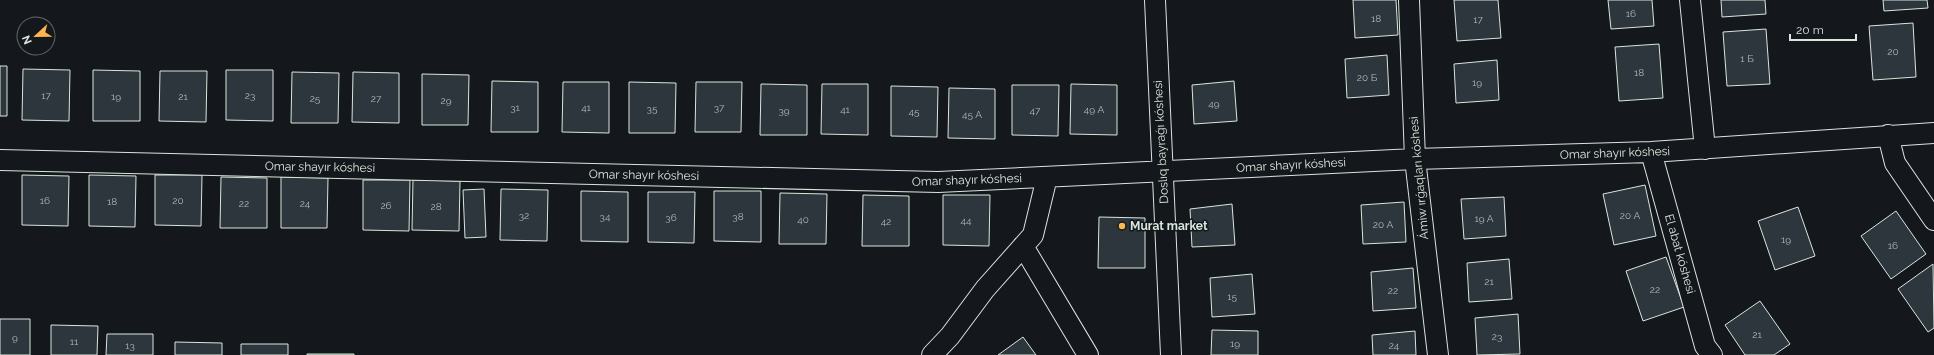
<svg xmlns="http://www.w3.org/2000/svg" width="1934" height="355" font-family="Raleway,sans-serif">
  <rect width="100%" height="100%" fill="#14181c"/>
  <path fill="#2c363c" stroke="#d8e6dc" d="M1353,0H1396L1398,35L1355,38Z
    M1454,0H1498L1501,38L1457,41Z
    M1608,0H1652L1654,26L1611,29Z
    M1721,0H1765L1766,14L1722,17Z
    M1883,0H1927L1928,8L1884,11Z
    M1913,23L1916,77L1873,80L1869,26Z
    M1766,29L1770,84L1727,86L1723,32Z
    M1659,44L1663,98L1619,101L1615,47Z
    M1387,55L1389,95L1347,98L1345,59Z
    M1497,60L1499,100L1456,103L1454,64Z
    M0,66H7V116H0Z
    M23,69L70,70L69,121L22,120Z
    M93,70L140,71V121H93Z
    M226,70H273V121L226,120Z
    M160,71H207L206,122L159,121Z
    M292,72L339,73L338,123H291Z
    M353,72L399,73V123L352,122Z
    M422,74L469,75L468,125H422Z
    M492,81L538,82V132H491Z
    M1234,81L1237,121L1194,124L1192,85Z
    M563,82H609V133L562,132Z
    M629,82L676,83L675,133H629Z
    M696,82H742L741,132H695Z
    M761,84L807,85V135H760Z
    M822,84H868V135L821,134Z
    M1071,84L1117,85V135L1070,134Z
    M1012,85H1059L1058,136L1012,135Z
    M891,86L938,87L937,137L891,136Z
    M949,88L995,89V139L948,138Z
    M22,175L69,176L68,226L22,225Z
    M89,175L136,176L135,227L89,226Z
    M155,175H202L201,226L155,225Z
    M221,177L267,178V228H220Z
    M281,177L328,178L327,228H281Z
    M363,180H410L409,231L363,230Z
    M413,180L460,181L459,231L412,230Z
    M1645,185L1656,236L1614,245L1603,194Z
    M484,189L486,237L465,238L463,190Z
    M501,189L548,190L547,241L500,240Z
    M581,191L628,192V242L581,241Z
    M714,191H761V242L714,241Z
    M648,192H695L694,243L648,242Z
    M780,193L827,194L826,244H779Z
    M863,195L909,196V246H862Z
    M943,195H990L989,246L943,245Z
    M1504,197L1506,236L1464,239L1461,199Z
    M1404,202L1406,242L1363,244L1361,205Z
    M1232,204L1235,245L1192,247L1190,209Z
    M1798,207L1815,256L1775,270L1758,221Z
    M1896,211L1926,254L1891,279L1861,236Z
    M1099,217L1145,218V268H1098Z
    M1666,257L1684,307L1643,321L1626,271Z
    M1509,259L1512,299L1469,302L1467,263Z
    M1933,264L1934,328L1928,332L1898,289Z
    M1413,268L1416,308L1373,311L1371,272Z
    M1252,274L1255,314L1212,317L1210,278Z
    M1760,301L1790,344L1774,355H1745L1725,325Z
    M1518,314L1520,354L1477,355L1475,318Z
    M0,319H30V355H0Z
    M51,325L98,326L97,355H51Z
    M1212,330L1258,331V355H1211Z
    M1415,331L1416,355H1373L1372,335Z
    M107,334H153V355H106Z
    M1023,337L1036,355H998Z
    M175,342L222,343V355H175Z
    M241,344H288V355H241Z
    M307,354H354V355H307Z"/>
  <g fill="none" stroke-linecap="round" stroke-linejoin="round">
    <defs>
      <path id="street" d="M1155,0L1171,355
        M1409,0L1415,159L1438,355
        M1690,0L1705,149
        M1888,135L1895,163L1934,220
        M1651,152L1705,346L1712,355
        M0,160L938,182L1415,159L1651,152L1934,133
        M1023,246L1088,355
        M932,355L950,336L985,289L1033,235L1047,177"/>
    </defs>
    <use href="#street" stroke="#d8e6dc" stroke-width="22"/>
    <use href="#street" stroke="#14181c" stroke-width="20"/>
  </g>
  <circle fill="#ffb74d" stroke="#14181c" stroke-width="1.5" cx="1122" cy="226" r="4"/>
  <g text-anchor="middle" stroke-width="3" stroke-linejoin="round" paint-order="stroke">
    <g font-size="10" fill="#adbab4">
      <text x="1631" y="17">16</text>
      <text x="1376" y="22">18</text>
      <text x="1478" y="23">17</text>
      <text x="1893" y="55">20</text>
      <text x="1747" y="62">1 Б</text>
      <text x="1639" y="76">18</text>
      <text x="1367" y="81">20 Б</text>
      <text x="1477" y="86">19</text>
      <text x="46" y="99">17</text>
      <text x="250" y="99">23</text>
      <text x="116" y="100">19</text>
      <text x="183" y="100">21</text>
      <text x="315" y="102">25</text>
      <text x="376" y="102">27</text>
      <text x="446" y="104">29</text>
      <text x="1214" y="107">49</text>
      <text x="515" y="111">31</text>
      <text x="586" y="111">41</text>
      <text x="719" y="111">37</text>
      <text x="652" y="112">35</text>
      <text x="845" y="113">41</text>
      <text x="1094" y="113">49 А</text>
      <text x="784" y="114">39</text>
      <text x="1035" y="114">47</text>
      <text x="914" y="115">45</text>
      <text x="972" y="118">45 А</text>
      <text x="45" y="204">16</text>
      <text x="178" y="204">20</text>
      <text x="112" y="205">18</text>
      <text x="244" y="207">22</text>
      <text x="305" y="207">24</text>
      <text x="386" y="209">26</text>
      <text x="436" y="210">28</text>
      <text x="524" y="219">32</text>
      <text x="1630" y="219">20 А</text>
      <text x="605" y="220">34</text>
      <text x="738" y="220">38</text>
      <text x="671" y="221">36</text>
      <text x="1484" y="222">19 А</text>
      <text x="803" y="223">40</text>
      <text x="966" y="224">44</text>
      <text x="886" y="225">42</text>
      <text x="1383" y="228">20 А</text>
      <text x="1786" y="243">19</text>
      <text x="1893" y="249">16</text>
      <text x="1489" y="285">21</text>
      <text x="1655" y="293">22</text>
      <text x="1393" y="294">22</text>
      <text x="1232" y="300">15</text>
      <text x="1757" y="338">21</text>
      <text x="1497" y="340">23</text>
      <text x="15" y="341">9</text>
      <text x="74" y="345">11</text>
      <text x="1235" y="347">19</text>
      <text x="130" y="349">13</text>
      <text x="1394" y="349">24</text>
    </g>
    <g font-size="12" fill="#d8e6dc" stroke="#14181c">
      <text transform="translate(1161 142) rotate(-93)" y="4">Doslıq bayraǵı kóshesi</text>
      <text transform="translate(1615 153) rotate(-2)" y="4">Omar shayır kóshesi</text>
      <text transform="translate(1291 165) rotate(-3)" y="4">Omar shayır kóshesi</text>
      <text transform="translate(320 167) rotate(1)" y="4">Omar shayır kóshesi</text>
      <text transform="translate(644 175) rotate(1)" y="4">Omar shayır kóshesi</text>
      <text transform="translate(1419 178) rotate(-95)" y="4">Ámiw ırǵaqları kóshesi</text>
      <text transform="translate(967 180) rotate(-2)" y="4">Omar shayır kóshesi</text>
      <text transform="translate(1680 254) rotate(74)" y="4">El abat kóshesi</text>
    </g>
    <g font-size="12" font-weight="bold" fill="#d8e6dc" stroke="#14181c" text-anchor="start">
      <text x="1130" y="230">Murat market</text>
    </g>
  </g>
  <g transform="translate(36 36) rotate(248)"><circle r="19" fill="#14181c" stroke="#626a69"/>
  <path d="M0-3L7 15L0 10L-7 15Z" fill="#ffb74d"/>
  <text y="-6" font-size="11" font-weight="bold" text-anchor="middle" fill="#d8e6dc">N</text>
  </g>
  <path d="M1790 34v6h66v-6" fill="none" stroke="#d8e6dc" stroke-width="2"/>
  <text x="1796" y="34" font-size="12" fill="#d8e6dc" stroke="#14181c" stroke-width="3" paint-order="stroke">20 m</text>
</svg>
